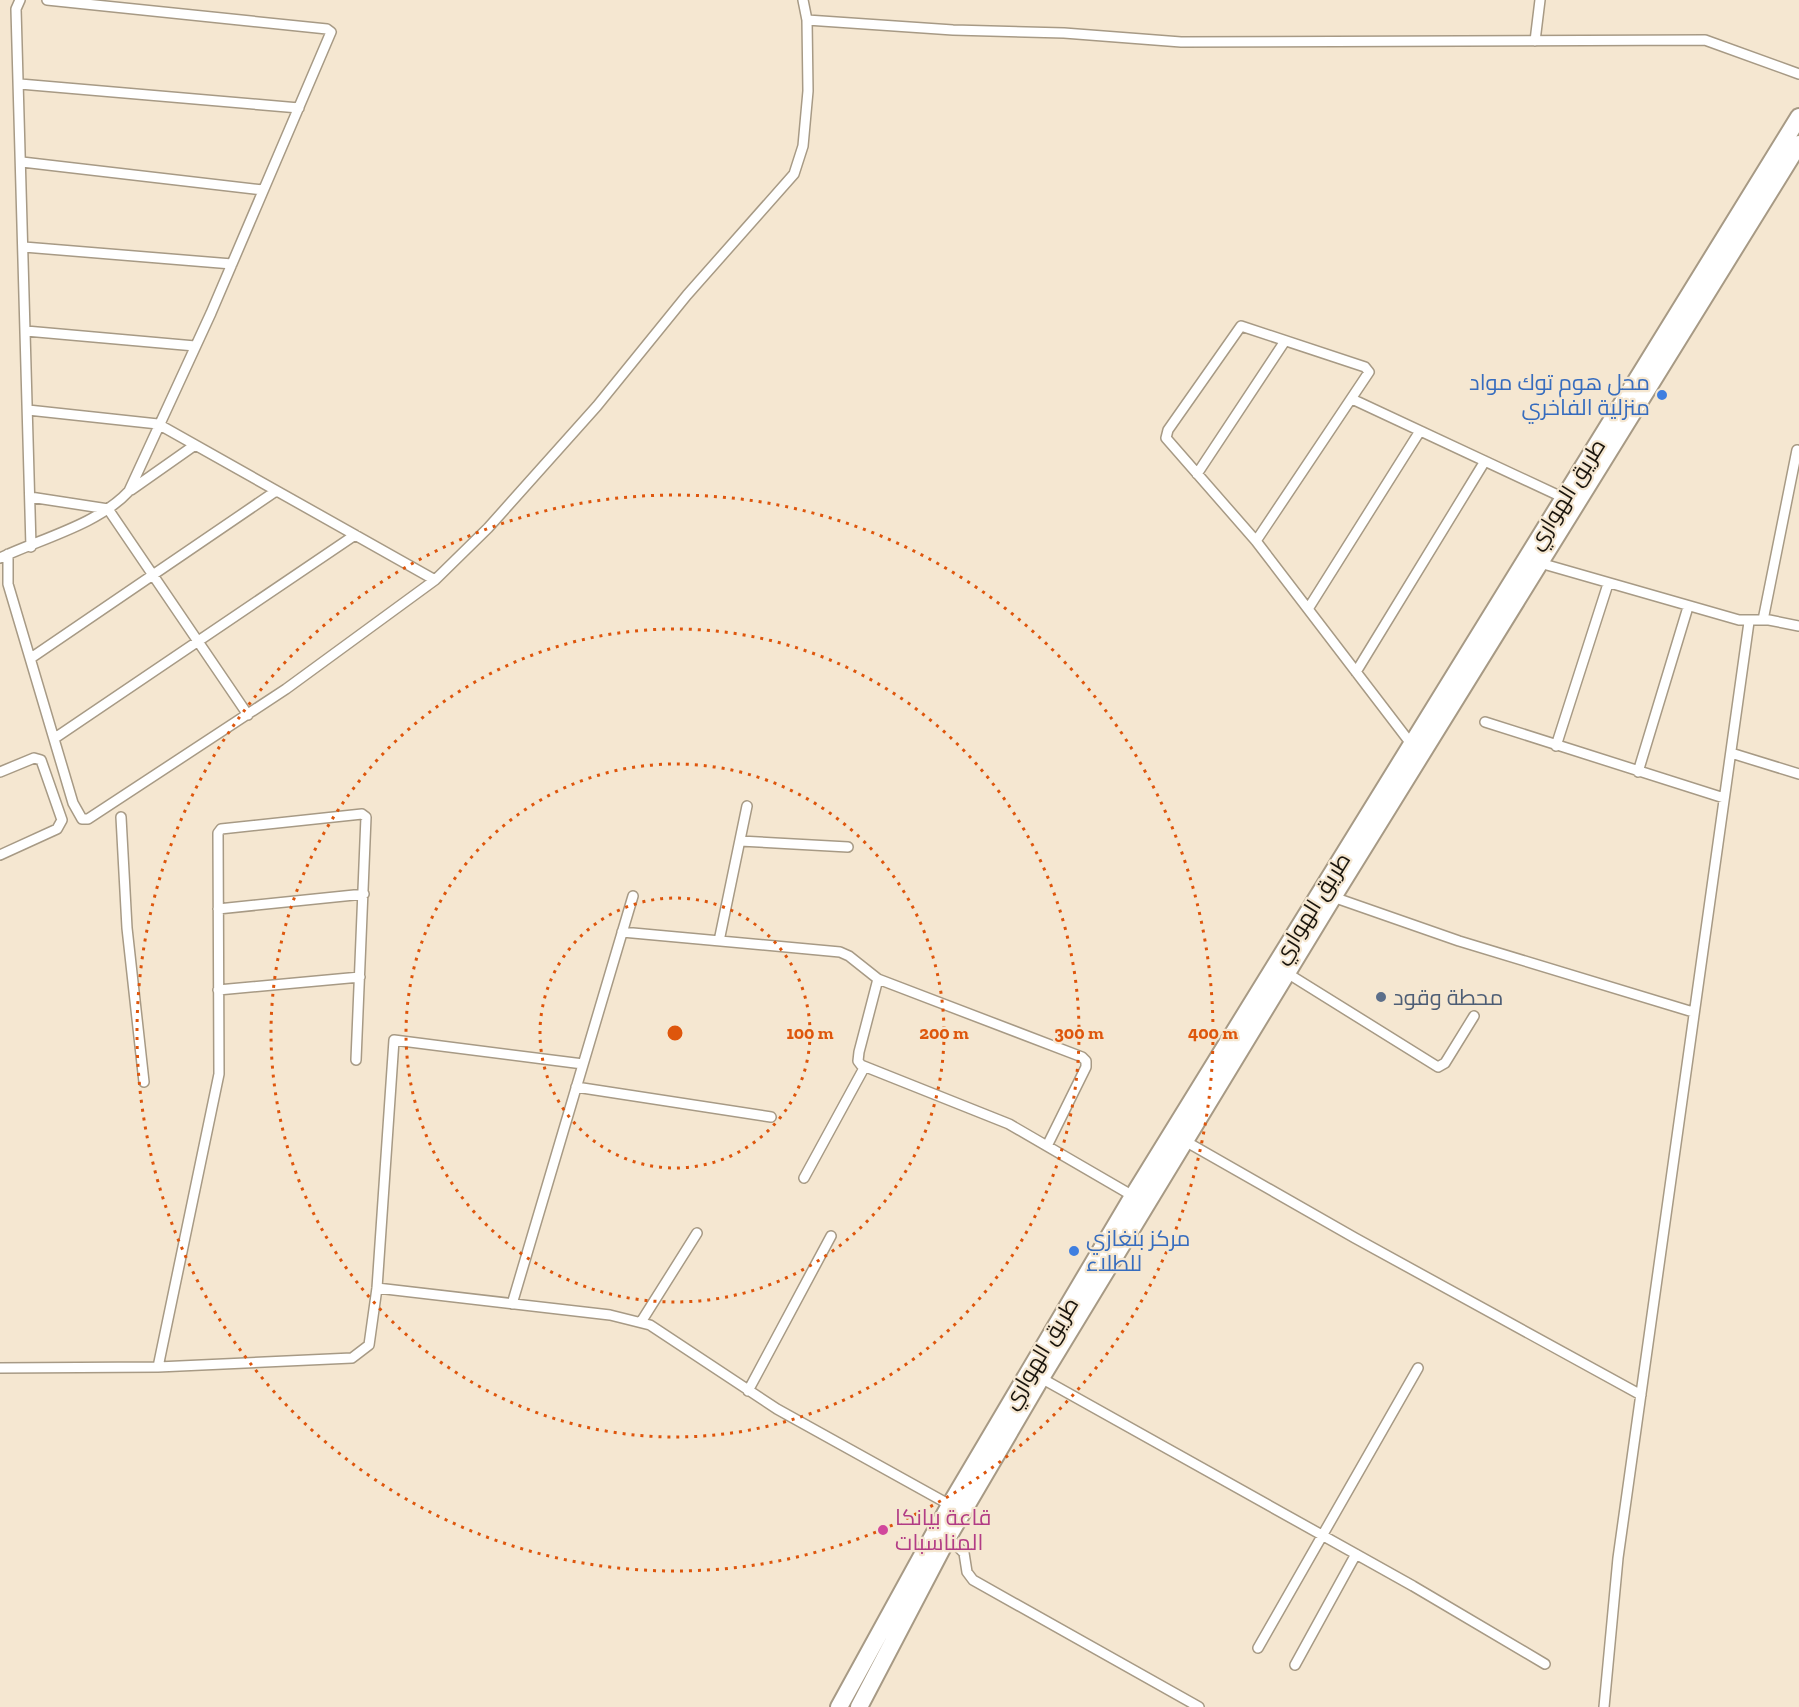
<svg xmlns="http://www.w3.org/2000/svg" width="1799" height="1707" font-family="'Zilla Slab',Cairo,serif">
  <rect width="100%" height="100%" fill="#f5e7d1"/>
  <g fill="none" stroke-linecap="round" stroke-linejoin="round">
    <defs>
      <path id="street" d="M20,0L16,9L31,547
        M807,20L953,30L1064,33L1181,42L1705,40L1799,74
        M1535,41L1540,0
        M20,84L299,108
        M22,162L263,190
        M24,247L232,264
        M26,331L195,346
        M1352,399L1564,498
        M28,410L158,424L435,580
        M1197,474L1285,341
        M131,490L195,445
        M30,497L108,509L248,715
        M1256,541L1369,372L1365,367L1241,326L1168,430L1166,438L1256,541L1412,745
        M8,554V584L73,803L82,819H88L286,689L435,580L488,528L597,406L687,295L794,174L803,146L808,91L807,20L803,0
        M0,558C40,539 99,524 129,491L211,313L331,32L327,29L47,0
        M1540,563L1739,620H1769L1799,626
        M1308,609L1420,431
        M1763,620L1797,450
        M31,658L276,491
        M1356,672L1485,461
        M1485,722L1724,798
        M55,738L355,535
        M1556,746L1608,584
        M1731,753L1799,774
        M0,772L34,758L41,760L62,820L57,829L0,855
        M1638,772L1688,607
        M121,817L127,928L144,1082
        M740,841L848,847
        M1333,897L1459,941L1693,1012
        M218,909L364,894
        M622,932L840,952L849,956L878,979L859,1052L858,1061L861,1065L1009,1124L1133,1196
        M719,941L747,806
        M1287,973L1438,1067L1445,1063L1474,1016
        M878,979L1082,1057L1086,1061V1067L1047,1146
        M218,990L360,977
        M576,1087L771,1117
        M1185,1141L1355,1238L1641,1395
        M804,1178L864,1068
        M377,1288L610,1315L650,1325L777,1409L950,1505
        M512,1304L633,896
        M641,1322L697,1233
        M158,1367L219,1074L218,833L221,829L362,814L366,817L356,1060
        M0,1368L158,1367L352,1358L369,1345L377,1288L394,1040L583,1064
        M1041,1378L1413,1586L1545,1664
        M748,1391L831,1236
        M948,1537L964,1553L967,1572L973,1580L1199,1707
        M1258,1648L1418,1368
        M1295,1665L1356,1554
        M1604,1707L1618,1558L1749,622"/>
      <path id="highway" d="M839,1707L950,1505L1133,1196L1799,117
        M859,1707L948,1537L1041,1378L1333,897L1799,144"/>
    </defs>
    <use href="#street" stroke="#a79a85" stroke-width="12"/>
    <use href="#highway" stroke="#a79a85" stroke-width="20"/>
    <use href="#street" stroke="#fff" stroke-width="9"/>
    <use href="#highway" stroke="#fff" stroke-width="16"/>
  </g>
  <g fill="none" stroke="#de560c" stroke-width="3" stroke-dasharray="3 6">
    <circle cx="675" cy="1033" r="135"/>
    <circle cx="675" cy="1033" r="269"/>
    <circle cx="675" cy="1033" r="404"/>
    <circle cx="675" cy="1033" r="538"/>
  </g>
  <g fill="#3f7fe0" stroke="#f5e7d1" stroke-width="2">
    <circle cx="1662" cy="395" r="6"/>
    <circle cx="1074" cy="1251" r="6"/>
  </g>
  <circle fill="#5c6f8a" stroke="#f5e7d1" stroke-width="2" cx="1381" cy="997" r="6"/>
  <circle fill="#d1479c" stroke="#f5e7d1" stroke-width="2" cx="883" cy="1530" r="6"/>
  <g text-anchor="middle" stroke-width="4.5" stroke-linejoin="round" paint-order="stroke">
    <g font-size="22" fill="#366cbe" stroke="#f5e7d1" text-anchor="end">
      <text x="1650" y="390">محل هوم توك مواد<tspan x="1650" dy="25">منزلية الفاخري</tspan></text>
      <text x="1086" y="1246" text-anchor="start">مركز بنغازي<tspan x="1086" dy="25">للطلاء</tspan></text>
    </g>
    <g font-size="22" fill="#19140c" stroke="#f5e7d1">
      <text transform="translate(1566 494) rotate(-58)" y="8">طريق الهواري</text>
      <text transform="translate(1311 908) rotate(-58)" y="8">طريق الهواري</text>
      <text transform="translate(1040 1353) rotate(-59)" y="8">طريق الهواري</text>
    </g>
    <g font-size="22" fill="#4e5e75" stroke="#f5e7d1" text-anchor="start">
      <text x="1393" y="1005">محطة وقود</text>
    </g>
    <g font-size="22" fill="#b23c85" stroke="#f5e7d1" text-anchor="start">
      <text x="895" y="1525">قاعة بيانكا<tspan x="895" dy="25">المناسبات</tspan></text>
    </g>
  </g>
  <circle cx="675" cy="1033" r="9" fill="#de560c" stroke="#f5e7d1" stroke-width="3"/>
  <g font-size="18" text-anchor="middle" font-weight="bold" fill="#de560c" stroke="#f5e7d1" stroke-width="4.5" stroke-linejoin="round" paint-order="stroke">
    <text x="810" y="1039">100 m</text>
    <text x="944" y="1039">200 m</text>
    <text x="1079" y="1039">300 m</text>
    <text x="1213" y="1039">400 m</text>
  </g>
</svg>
